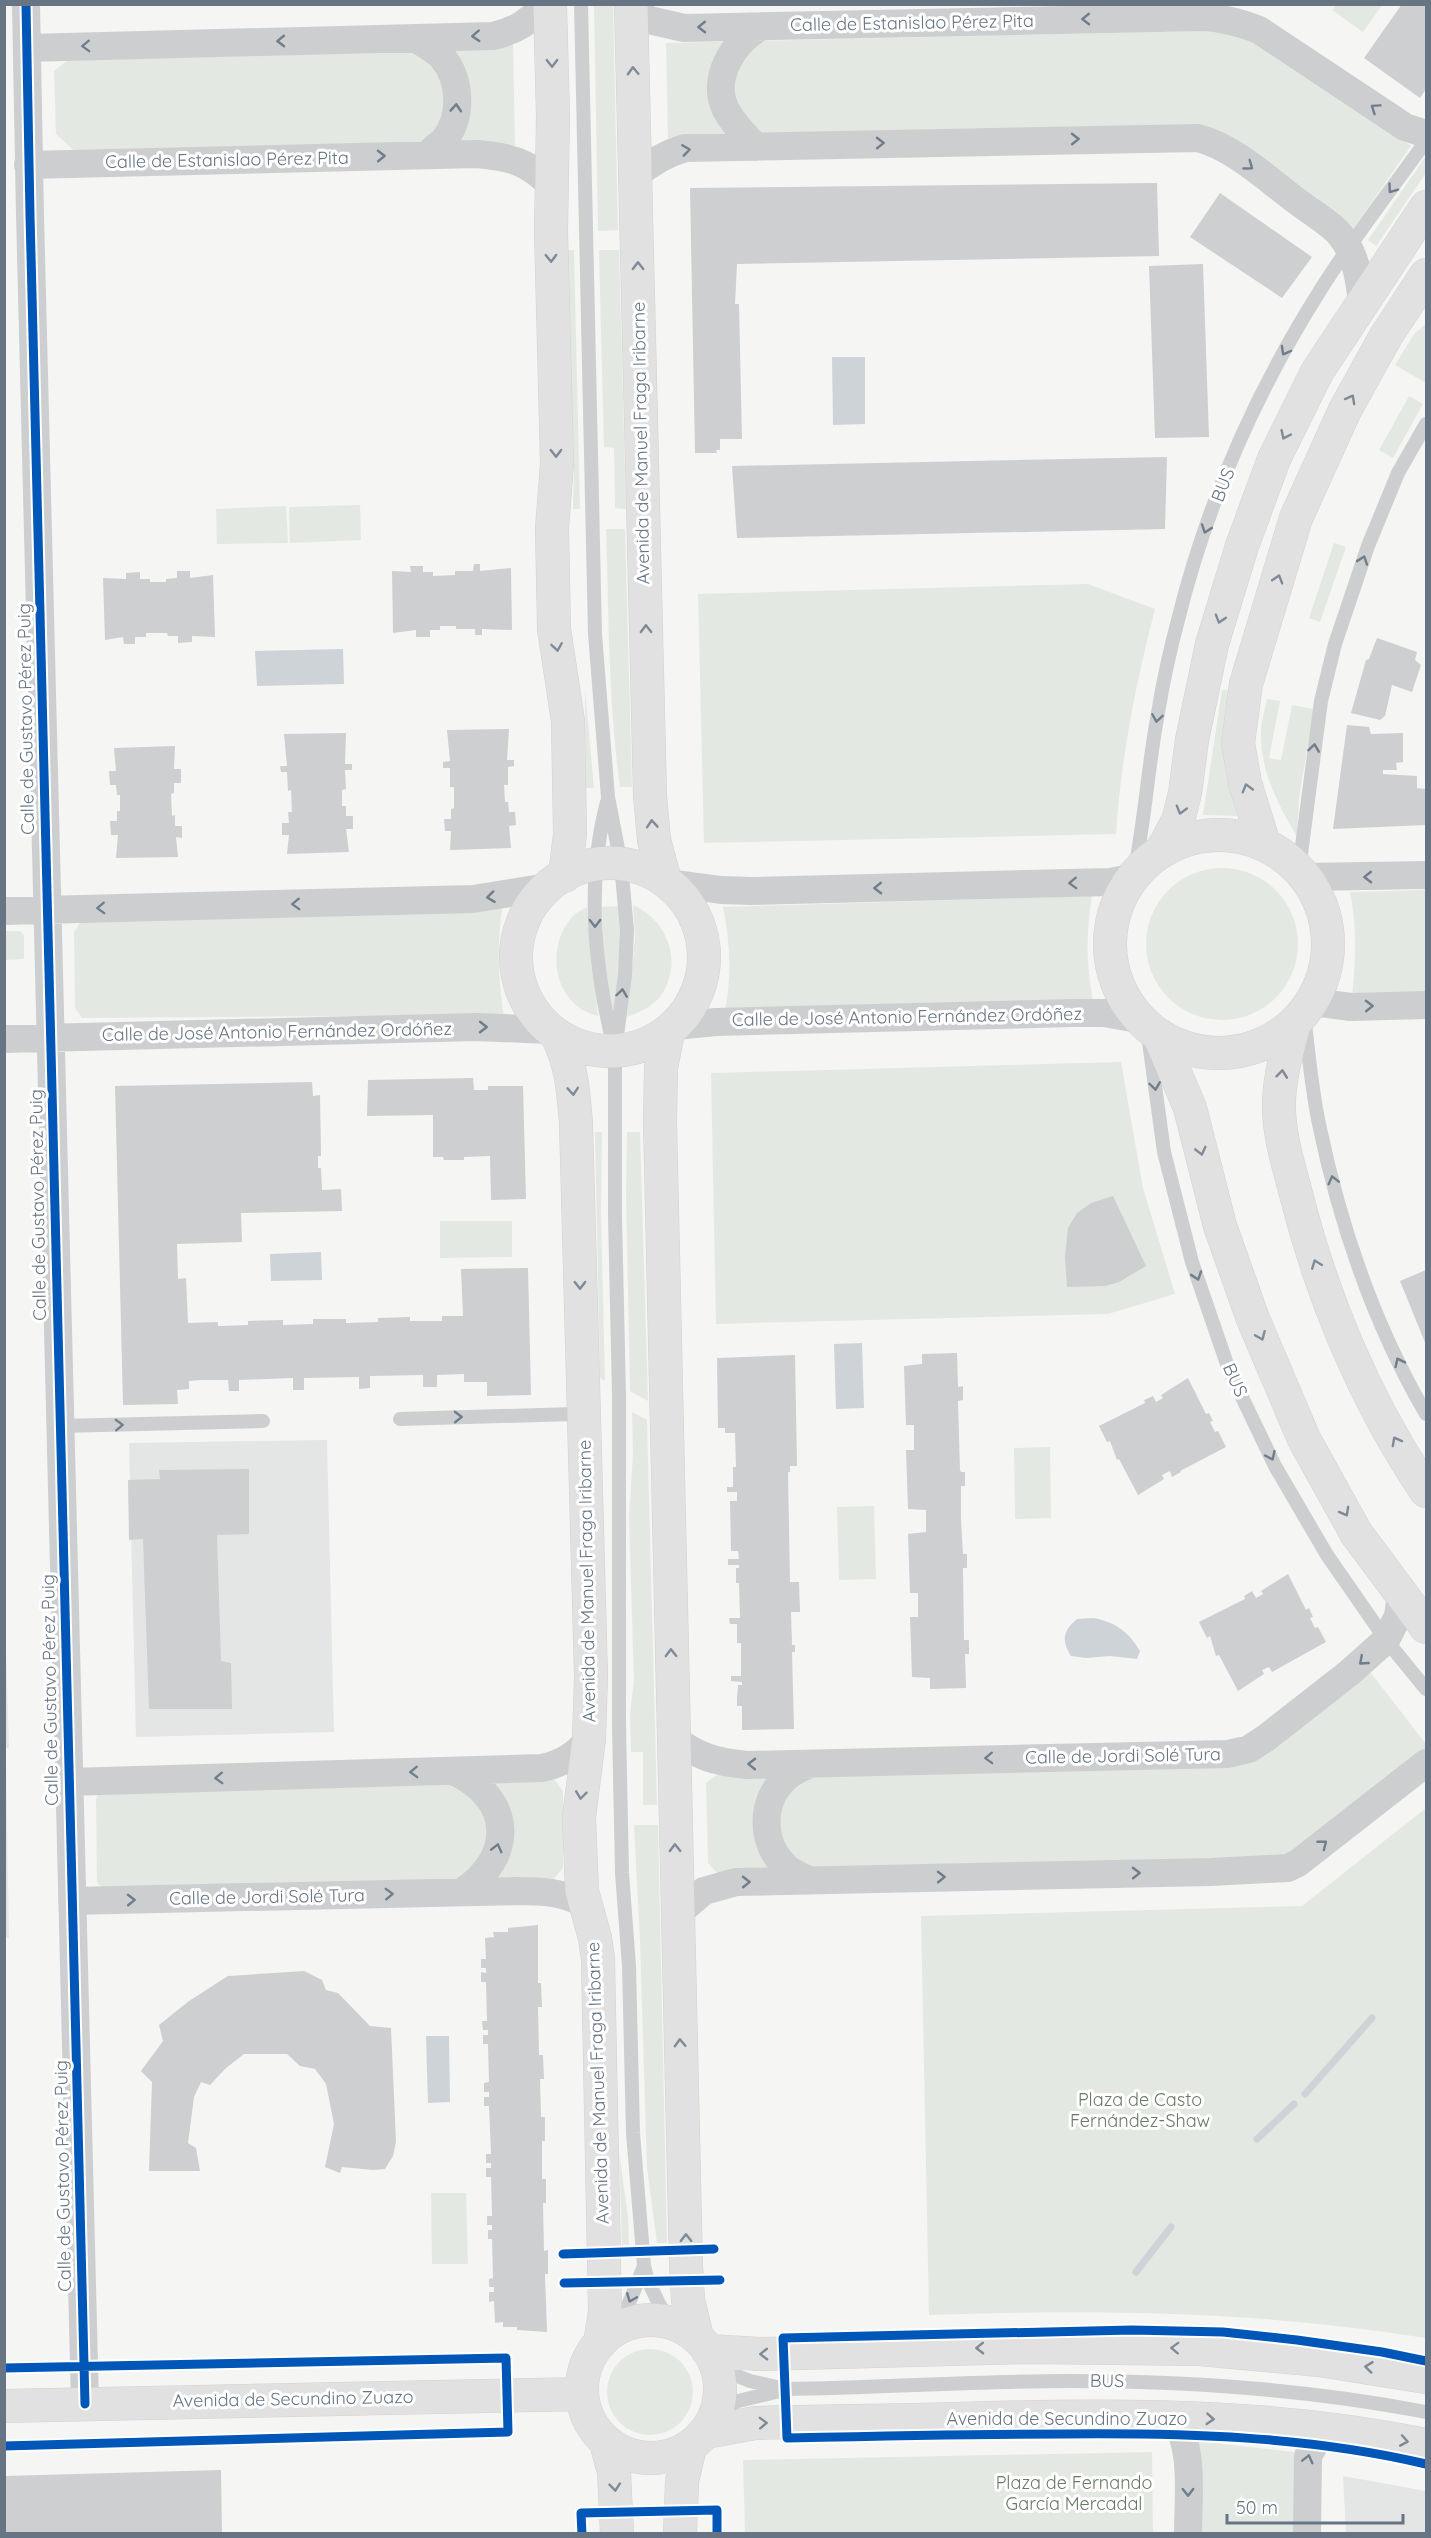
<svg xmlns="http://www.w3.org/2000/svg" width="1431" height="2538" font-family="Quicksand,sans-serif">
  <rect width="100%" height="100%" fill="#f5f5f4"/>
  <path fill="#e4e5e5" d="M327,1440L334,1732L136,1737L129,1443Z
    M4,1585L9,1748H4Z
    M1343,2476L1426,2491V2533H1346Z"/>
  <path fill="#e4e8e2" d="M594,5H613L618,230L598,231Z
    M1336,5V4L1382,5L1363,32L1332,10Z
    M1245,30L1411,146L1353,229L1207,134L668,140L666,43Z
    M513,43L515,146L81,157L56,134L54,71L75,54Z
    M1426,156V173L1376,246L1368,240Z
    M568,250H574L580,509H573L574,473Z
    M599,250H619L626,509L615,508L614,448L604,447Z
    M1426,324V383L1395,365L1414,334Z
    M1409,396L1423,404L1393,458L1379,450Z
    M360,505L361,540L290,543L289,507Z
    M286,506L288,543L217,544L216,509Z
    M606,529H625L632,787H620C608,702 609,615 606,529Z
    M1334,543L1346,547L1320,622L1309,618Z
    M1088,584L1155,609C1136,683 1121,757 1116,834L704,843L698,594Z
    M585,689L594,788H586Z
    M1222,690H1230L1223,741L1225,764L1237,816L1203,815Z
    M1267,699L1280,701L1269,758L1281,760L1292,705L1314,709L1299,798L1297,837C1278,804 1260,771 1261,732C1261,721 1265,710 1267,699Z
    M1146 944a76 76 0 1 1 152 0a76 76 0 1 1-152 0Z
    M1426,890V993L1352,995C1356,959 1357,927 1350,892Z
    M1092,896C1086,934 1086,963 1093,1001L725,1010C732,975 730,942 723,907Z
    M633,905C667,920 683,961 662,994C654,1006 640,1012 627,1017L635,938Z
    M619,906C623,942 619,977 613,1013L604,971L602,907Z
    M587,907L598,1016C554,1006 544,949 572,917C575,913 582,910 587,907Z
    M502,908C497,947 498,978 504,1017L485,1015L82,1018L75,1008L74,932L79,924L87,919Z
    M4,931H20L24,935V959L5,960Z
    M1121,1062L1143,1188L1175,1294L1108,1314L716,1324L711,1073Z
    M595,1132H602L601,1213L605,1381L600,1378Z
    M627,1132H640L648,1401L630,1391L626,1195Z
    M440,1221H512V1257L440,1258Z
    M632,1412L647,1420L657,1805H643V1752H631L630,1713L634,1681L629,1517L633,1454Z
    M1050,1447L1051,1518L1015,1519L1014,1448Z
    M874,1506L876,1579L839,1580L837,1507Z
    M1367,1668L1426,1744V1750L1297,1852L1277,1861L718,1874L708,1863L706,1783L718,1774L1230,1761Z
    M6,1760L9,1938H5L4,1761Z
    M554,1779L563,1791V1868L553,1880L105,1891L97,1882L96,1799L103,1788Z
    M1426,1808V2338C1260,2311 1097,2309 929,2315L921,1916L1302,1906Z
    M634,1825H658L667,2243H657L647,2168L640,1941Z
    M619,2152L628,2217L629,2245H622Z
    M431,2193H466L468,2264H432Z
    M607 2392a43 43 0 1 1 86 0a43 43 0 1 1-86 0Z
    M1195,2441L1294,2452L1296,2533H1197Z
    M1152,2452L1153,2533H745L743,2460Z"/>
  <path fill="#cdd3d7" d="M832,357H865V424L833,425Z
    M343,649L344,684L257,686L255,651Z
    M321,1252L322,1280L271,1281L270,1254Z
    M862,1343L864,1408L836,1409L834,1344Z
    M1094,1618C1116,1623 1128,1631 1140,1651L1137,1659L1110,1656L1086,1658L1071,1656C1061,1640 1063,1631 1077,1619Z
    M426,2036H449L450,2102L428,2103Z"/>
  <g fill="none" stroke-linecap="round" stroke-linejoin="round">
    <path stroke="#cdd3d7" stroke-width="7" d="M1305,2094L1372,2018
      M1257,2139L1294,2104
      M1136,2272L1171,2227"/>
  </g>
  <path fill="#cdcfd0" d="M1402,4H1426V89L1420,98L1364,58Z
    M1157,183L1159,256L737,264L735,304H739L742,439H720V450H716L717,453H695L690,188Z
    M1220,193L1312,257L1282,298L1190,237Z
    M1203,264L1209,437L1155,438L1149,266Z
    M1167,457L1165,529L737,538L732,466Z
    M474,564H480V571L511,568L512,630L482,629V635H475V629H456V626H440V630H430V637H416V630L393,633L392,571L411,572L410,566H423V572H433V576L455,575V571H473Z
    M177,571H190V578L213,575L215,637L192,636V642L178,643V636H168L167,633H146V637H135V644H124L123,637L105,640L103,578L126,579V573L140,572V579H150V582H166V579L177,578Z
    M1377,638L1417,652L1415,660L1421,665L1412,692L1392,685L1385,716L1380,720L1351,713L1366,660L1369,659Z
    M1347,725L1369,727L1371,734L1403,733V762L1396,763L1397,770H1383V774L1417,776V788L1426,789V825L1333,829Z
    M509,729L507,760H514V766L508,767V785H504L505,802H508L509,812H515L516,825L509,826L511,848L450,850L451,831H445L444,819H451V809L454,808V787H450V768H443V762L450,761L447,730Z
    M346,733L345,764H352V770H345L346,789L342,790V806H346V816H353V829H346L349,852L287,854L289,835H282V823H289L288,812H292L291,790L288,791L287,772H281L280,766H287L284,734Z
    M175,746L174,769H181V783H174V793L171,794L172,816L175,815V826H182V838L176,837L178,857L116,858L118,835H111L110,821H117V811H120V795H117L116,785H110L109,771H116L114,748Z
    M473,1078L474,1090H488V1086H523L526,1199L491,1200L490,1156L464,1157V1160H444L443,1157H433V1115L367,1116L368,1080Z
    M312,1082L313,1096L320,1095L321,1156H318V1168H321L322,1190L341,1189L342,1211L241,1213L242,1242L177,1244L178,1279L186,1278L188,1323L218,1322V1326L248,1325V1321L283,1320V1325L313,1324V1319H346V1323L378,1322V1318L410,1317V1321H442V1316H463L461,1269L528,1268L531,1395L487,1396V1382H464V1374L437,1375V1387H423V1375L370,1376V1388L359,1389V1377L304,1378V1390H293V1378L239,1380V1391H229L228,1380H200L189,1381V1389L177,1390L178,1404L123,1405L115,1086Z
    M1113,1196L1146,1266L1119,1282L1105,1286L1067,1287L1065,1257L1068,1228L1077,1213L1091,1203Z
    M1426,1270V1345L1400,1281Z
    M957,1353L958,1387L963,1386V1400L958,1401L960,1470L961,1472H965V1486H961V1520L963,1554H967V1568H963L964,1640H969V1654H965L966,1688L930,1689V1678L912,1677L910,1617H918V1593H910L908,1534L926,1532V1510L908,1509L906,1450H914V1425H906L904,1366L922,1364V1354Z
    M795,1355L797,1466H790V1472H788L790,1582H799L800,1612H791L792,1645H795V1652H792L794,1729L742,1730V1706H737V1699L738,1685H742V1682L731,1681V1676H741V1643H737V1624H730L729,1618H740L739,1583H736V1568H739V1565H728V1559H739L738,1551H731L730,1501H737V1492H727V1487H733V1467H736L735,1433H725V1428H718L717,1358Z
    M1188,1378L1206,1414L1209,1413L1213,1421L1210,1422L1215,1432L1218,1431L1226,1447L1180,1471L1181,1472L1172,1477L1170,1471L1162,1475L1164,1479L1138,1495L1119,1459L1117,1460L1110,1441L1107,1442L1099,1426L1145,1403L1144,1400L1153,1396L1156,1402L1163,1398L1161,1395Z
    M249,1469V1534L217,1535L221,1661L231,1663L232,1709H149L143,1539L129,1540L128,1480L160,1479L159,1470Z
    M1288,1574L1306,1610L1309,1608L1313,1617L1310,1618L1315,1628L1318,1627L1326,1642L1272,1672L1269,1667L1262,1670L1264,1674L1238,1691L1219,1655L1216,1656L1210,1636L1207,1638L1199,1622L1245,1599L1244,1596L1252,1591L1256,1598L1263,1594L1261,1591Z
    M538,1925V1983H541L542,2007H538L539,2055H543L544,2079H540L541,2117H545V2141H542V2179H546V2203H543L544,2251L548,2250V2274H545L547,2332L517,2330V2327H503V2322L495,2323L494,2301L489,2302V2292H494V2287H489V2279L493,2278L492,2239H488V2230H492V2225H487V2216H492L491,2177H486V2168H491V2163H486V2154H491L489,2106H484V2097H489V2092H484V2083L489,2082L488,2044H483V2035H488V2030H483L482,2021H487L486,1982H481V1972L486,1973V1968H481V1959H486L485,1938L494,1937L493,1932H508V1928Z
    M304,1971L322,1980L326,1990L338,1993L370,2026L391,2028L396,2142L393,2156L385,2169L373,2170L342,2167L340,2173L325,2167L334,2124L326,2084L315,2069L300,2066L287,2054H244L226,2068L210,2085L201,2082L194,2097L188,2143L196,2148L200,2171H149L152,2082L141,2071L163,2041L159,2025L189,2001L228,1976Z
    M221,2470L222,2534H4V2476Z"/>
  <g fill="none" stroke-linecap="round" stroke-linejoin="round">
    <defs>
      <path id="secondary" d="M550,4L553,116L551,231L557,464L552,528L554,629L568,721L570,834L565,876
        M631,4L650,796L654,840L665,881
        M1110 944a109 109 0 1 1 218 0a109 109 0 1 1-218 0Z
        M1264,844L1245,783L1238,743L1246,684L1296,518L1345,410L1386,336L1426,275
        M1162,850L1178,821L1185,793L1192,740L1212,644L1242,546L1274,459L1317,372L1426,207
        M516 957a94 94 0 1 1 188 0a94 94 0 1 1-188 0Z
        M1294,1024C1287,1052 1278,1081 1279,1110C1280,1138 1288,1164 1295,1190C1321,1295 1365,1401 1426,1491
        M668,1032L661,1068L660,1121L686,2265L688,2300L697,2337
        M557,1035C572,1066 573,1089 576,1123L591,1676L589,1739L579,1817L582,1891L595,1938L598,1959L605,2312L600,2343
        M1160,1037L1190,1108L1220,1226L1253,1319L1304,1439L1356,1533L1426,1627
        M582 2389a69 69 0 1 1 138 0a69 69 0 1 1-138 0Z
        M708,2351L760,2354L1030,2347L1199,2349L1319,2360L1426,2377
        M4,2406L581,2394
        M706,2432L755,2423C822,2421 888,2421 955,2419C1113,2414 1271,2413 1426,2445
        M606,2442L614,2472L617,2534
        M680,2534L682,2481L690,2447"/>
    </defs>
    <use href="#secondary" stroke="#d1d2d2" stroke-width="34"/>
    <path stroke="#cdcecf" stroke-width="14" d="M581,4L595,634L608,797L621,864L627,930L625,975L615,1051V1216L619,1395V1725L622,1873L629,1966L633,2133L644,2266L648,2281L668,2322
      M607,802C586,881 594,965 613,1044
      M1299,869L1321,701L1335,644L1368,546L1398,473L1426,424
      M1134,874C1145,820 1148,766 1158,713C1163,682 1170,650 1178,620C1207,503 1257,390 1321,289C1353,238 1391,190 1426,141
      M1305,1024C1309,1057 1312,1091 1319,1124C1340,1225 1374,1325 1426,1414
      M1149,1042L1164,1152L1192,1262L1229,1370L1275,1466L1327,1555L1386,1640L1426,1689
      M400,1419L573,1414L583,1418
      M60,1426L263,1421
      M616,2329L623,2318L644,2266
      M717,2368L750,2381L785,2389C879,2388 974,2381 1068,2381C1188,2381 1308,2389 1426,2412
      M716,2412L738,2401L780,2391"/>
    <path stroke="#cdcecf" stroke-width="28" d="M26,4L30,215L85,2404
      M631,6L649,20L684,28L1207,17C1226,19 1242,23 1259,30L1405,127L1426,134
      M415,38C424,44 435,50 442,57C461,79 463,117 444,140C439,145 432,150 427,155
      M27,48L493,36C515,31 530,22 545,4
      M756,147C745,135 734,125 726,110C710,78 734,41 762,26
      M28,165L477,154C510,157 527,161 551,185
      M635,176C651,162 665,154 685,148L1198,138C1236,148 1270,182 1302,205C1315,215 1331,223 1341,236C1356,255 1359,278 1362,301
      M1306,877L1426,875
      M669,883L721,890L751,891L1110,882L1131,878
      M4,911L473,899L548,887
      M1312,1002L1351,1007L1426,1005
      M675,1026L716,1022L1073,1013H1104L1138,1019
      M4,1039L476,1027L550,1030
      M673,1738C699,1757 715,1762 747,1765L1228,1754L1249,1749L1266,1738L1349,1673L1386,1640L1398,1616L1401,1595
      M453,1771C513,1798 516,1856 462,1892
      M69,1782L542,1768C562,1764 576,1755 589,1739
      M808,1880C801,1876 793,1873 787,1868C760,1844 759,1800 788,1776C794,1771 802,1768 809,1764
      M72,1901L517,1891C542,1891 563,1892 585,1904
      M677,1914L704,1891L736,1882L1211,1872L1288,1868L1298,1863L1426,1763
      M1172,2417C1195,2444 1188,2498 1188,2534
      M1307,2534L1308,2456L1323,2430"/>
    <use href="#secondary" stroke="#e1e1e2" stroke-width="33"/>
    <defs>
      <path id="cycleway" d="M26,4L30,215L85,2404
        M563,2254L714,2249
        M564,2283L720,2280
        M1426,2361L1382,2352L1297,2340L1223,2332L1132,2330L783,2338L787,2438C879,2436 972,2434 1065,2434C1186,2433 1308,2436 1426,2464
        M4,2368L506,2358L508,2432L4,2446
        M582,2534L581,2513L717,2510V2534"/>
    </defs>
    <use href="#cycleway" stroke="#fff" stroke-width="13"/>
    <use href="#cycleway" stroke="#0057b8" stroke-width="9"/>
  </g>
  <defs><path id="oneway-chevron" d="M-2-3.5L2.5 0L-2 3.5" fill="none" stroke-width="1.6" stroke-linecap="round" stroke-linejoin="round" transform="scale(1.5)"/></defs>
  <g stroke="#707d8b">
    <use href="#oneway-chevron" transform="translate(1086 19) rotate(179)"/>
    <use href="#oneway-chevron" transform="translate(702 27) rotate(179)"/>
    <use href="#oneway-chevron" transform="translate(476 36) rotate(177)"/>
    <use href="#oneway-chevron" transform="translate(281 41) rotate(179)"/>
    <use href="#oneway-chevron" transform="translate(86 46) rotate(178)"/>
    <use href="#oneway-chevron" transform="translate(456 108) rotate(-86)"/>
    <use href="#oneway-chevron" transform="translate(1375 108) rotate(-146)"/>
    <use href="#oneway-chevron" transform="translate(1075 139) rotate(-1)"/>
    <use href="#oneway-chevron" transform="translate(880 143) rotate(-1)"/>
    <use href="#oneway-chevron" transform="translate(686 150) rotate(-8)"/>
    <use href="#oneway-chevron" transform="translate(381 156) rotate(-1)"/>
    <use href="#oneway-chevron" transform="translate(1249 166) rotate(36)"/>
    <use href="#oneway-chevron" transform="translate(1392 189) rotate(126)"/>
    <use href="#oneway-chevron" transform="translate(1285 351) rotate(119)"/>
    <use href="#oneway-chevron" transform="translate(1206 529) rotate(109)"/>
    <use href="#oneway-chevron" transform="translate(1363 560) rotate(-71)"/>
    <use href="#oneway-chevron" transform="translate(1157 718) rotate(99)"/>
    <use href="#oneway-chevron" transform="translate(1314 748) rotate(-82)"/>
    <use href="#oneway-chevron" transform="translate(1368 877) rotate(179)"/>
    <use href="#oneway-chevron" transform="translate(1073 883) rotate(178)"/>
    <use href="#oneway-chevron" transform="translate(878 888) rotate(179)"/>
    <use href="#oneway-chevron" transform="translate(491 897) rotate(173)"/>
    <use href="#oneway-chevron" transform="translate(296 904) rotate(178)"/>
    <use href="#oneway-chevron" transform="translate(101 908) rotate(178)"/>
    <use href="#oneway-chevron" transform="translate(595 923) rotate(90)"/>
    <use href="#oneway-chevron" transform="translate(622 993) rotate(-82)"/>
    <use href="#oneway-chevron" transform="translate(1369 1006) rotate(-1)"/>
    <use href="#oneway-chevron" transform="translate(483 1027)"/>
    <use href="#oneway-chevron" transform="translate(1155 1086) rotate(82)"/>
    <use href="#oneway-chevron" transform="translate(1333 1180) rotate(-104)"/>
    <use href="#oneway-chevron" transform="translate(1197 1276) rotate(71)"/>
    <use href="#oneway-chevron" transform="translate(1399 1362) rotate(-116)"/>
    <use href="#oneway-chevron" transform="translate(458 1417) rotate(-1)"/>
    <use href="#oneway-chevron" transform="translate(119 1425) rotate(-2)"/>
    <use href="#oneway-chevron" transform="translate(1271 1456) rotate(65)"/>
    <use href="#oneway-chevron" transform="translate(1363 1661) rotate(139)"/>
    <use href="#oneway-chevron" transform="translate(989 1758) rotate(178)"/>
    <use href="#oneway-chevron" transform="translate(752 1764) rotate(-179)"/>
    <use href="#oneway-chevron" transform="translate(414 1772) rotate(178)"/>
    <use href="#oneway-chevron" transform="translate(219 1778) rotate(178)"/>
    <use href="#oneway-chevron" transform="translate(1323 1844) rotate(-38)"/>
    <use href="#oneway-chevron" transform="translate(497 1848) rotate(-76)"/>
    <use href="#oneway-chevron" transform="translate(1136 1873) rotate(-1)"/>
    <use href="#oneway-chevron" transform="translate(941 1877) rotate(-1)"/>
    <use href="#oneway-chevron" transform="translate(746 1882) rotate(-1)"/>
    <use href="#oneway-chevron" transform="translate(389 1894) rotate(-2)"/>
    <use href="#oneway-chevron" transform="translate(131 1900) rotate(-1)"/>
    <use href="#oneway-chevron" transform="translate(631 2298) rotate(112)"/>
    <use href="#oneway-chevron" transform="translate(1308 2459) rotate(-76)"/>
    <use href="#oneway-chevron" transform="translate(1188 2492) rotate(89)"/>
  </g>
  <g stroke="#7f8a96">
    <use href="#oneway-chevron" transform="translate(552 63) rotate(89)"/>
    <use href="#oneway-chevron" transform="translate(633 71) rotate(-92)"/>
    <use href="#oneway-chevron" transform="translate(551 258) rotate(89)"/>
    <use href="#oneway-chevron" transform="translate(638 266) rotate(-91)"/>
    <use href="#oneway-chevron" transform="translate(1351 399) rotate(-61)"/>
    <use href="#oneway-chevron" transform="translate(1285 435) rotate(115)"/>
    <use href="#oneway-chevron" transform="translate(556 453) rotate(89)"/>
    <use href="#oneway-chevron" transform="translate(1278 579) rotate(-73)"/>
    <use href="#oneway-chevron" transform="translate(1220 619) rotate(107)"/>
    <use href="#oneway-chevron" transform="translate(646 629) rotate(-91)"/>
    <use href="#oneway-chevron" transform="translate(557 647) rotate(81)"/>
    <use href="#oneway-chevron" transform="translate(1247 788) rotate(-106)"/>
    <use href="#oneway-chevron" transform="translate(1181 810) rotate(106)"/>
    <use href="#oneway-chevron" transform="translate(652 824) rotate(-94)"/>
    <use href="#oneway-chevron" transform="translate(1282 1074) rotate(-83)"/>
    <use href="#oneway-chevron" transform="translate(573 1091) rotate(86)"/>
    <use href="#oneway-chevron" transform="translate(1201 1151) rotate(76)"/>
    <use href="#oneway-chevron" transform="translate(1316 1264) rotate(-111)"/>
    <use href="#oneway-chevron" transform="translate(580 1285) rotate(89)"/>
    <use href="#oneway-chevron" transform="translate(1261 1336) rotate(67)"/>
    <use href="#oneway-chevron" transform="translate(1396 1441) rotate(-118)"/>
    <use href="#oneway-chevron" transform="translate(1345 1512) rotate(61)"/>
    <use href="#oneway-chevron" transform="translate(671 1653) rotate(-91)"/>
    <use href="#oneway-chevron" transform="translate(581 1795) rotate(97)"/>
    <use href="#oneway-chevron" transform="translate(675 1848) rotate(-91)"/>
    <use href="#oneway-chevron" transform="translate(680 2043) rotate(-92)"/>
    <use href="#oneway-chevron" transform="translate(686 2238) rotate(-91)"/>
    <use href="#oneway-chevron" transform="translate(980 2348) rotate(179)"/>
    <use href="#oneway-chevron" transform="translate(1175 2348) rotate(-178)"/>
    <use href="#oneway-chevron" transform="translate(764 2354) rotate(179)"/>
    <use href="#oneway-chevron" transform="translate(1369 2367) rotate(-173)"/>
    <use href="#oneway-chevron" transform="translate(1210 2419) rotate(4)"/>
    <use href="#oneway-chevron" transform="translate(763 2423) rotate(-2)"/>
    <use href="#oneway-chevron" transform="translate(1404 2441) rotate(10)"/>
    <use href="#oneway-chevron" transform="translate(615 2487) rotate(84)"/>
  </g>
  <g text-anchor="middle" stroke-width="6" stroke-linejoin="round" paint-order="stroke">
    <g font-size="18" fill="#667483" stroke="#fff">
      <text transform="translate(912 23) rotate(-1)" y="6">Calle de Estanislao Pérez Pita</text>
      <text transform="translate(227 160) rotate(-1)" y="6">Calle de Estanislao Pérez Pita</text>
      <text transform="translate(641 443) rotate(-91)" y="6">Avenida de Manuel Fraga Iribarne</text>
      <text transform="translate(1223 485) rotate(-69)" y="6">BUS</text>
      <text transform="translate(26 719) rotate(-91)" y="6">Calle de Gustavo Pérez Puig</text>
      <text transform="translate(907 1017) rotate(-1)" y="6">Calle de José Antonio Fernández Ordóñez</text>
      <text transform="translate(277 1032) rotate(-1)" y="6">Calle de José Antonio Fernández Ordóñez</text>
      <text transform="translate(38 1205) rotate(-91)" y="6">Calle de Gustavo Pérez Puig</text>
      <text transform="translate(1235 1380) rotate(66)" y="6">BUS</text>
      <text transform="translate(587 1581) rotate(-91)" y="6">Avenida de Manuel Fraga Iribarne</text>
      <text transform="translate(50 1690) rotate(-91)" y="6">Calle de Gustavo Pérez Puig</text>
      <text transform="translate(1123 1756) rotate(-1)" y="6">Calle de Jordi Solé Tura</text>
      <text transform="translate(267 1897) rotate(-1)" y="6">Calle de Jordi Solé Tura</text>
      <text transform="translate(598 2083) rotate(-92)" y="6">Avenida de Manuel Fraga Iribarne</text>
      <text transform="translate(63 2176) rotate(-91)" y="6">Calle de Gustavo Pérez Puig</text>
      <text transform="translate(1107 2381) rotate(1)" y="6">BUS</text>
      <text transform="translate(293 2399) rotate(-1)" y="6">Avenida de Secundino Zuazo</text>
      <text x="1067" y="2425">Avenida de Secundino Zuazo</text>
    </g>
    <g font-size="18" fill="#687a65" stroke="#fff">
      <text x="1140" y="2106">Plaza de Casto<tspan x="1140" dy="21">Fernández-Shaw</tspan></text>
      <text x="1074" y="2489">Plaza de Fernando<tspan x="1074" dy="21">García Mercadal</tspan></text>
    </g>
  </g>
  <rect width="1431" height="2538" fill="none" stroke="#667483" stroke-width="12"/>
  <path d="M1227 2514v9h176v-9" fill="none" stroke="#667483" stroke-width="3"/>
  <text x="1236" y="2514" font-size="18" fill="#667483" stroke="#ffffff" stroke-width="4.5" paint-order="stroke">50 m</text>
</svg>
